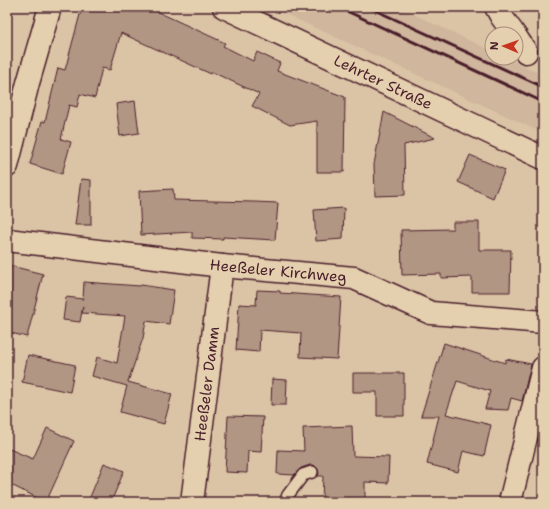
<svg xmlns="http://www.w3.org/2000/svg" width="550" height="509" font-family="'Shantell Sans',sans-serif">
  <rect width="100%" height="100%" fill="#dbc4a6"/>
  <filter id="ink" filterUnits="userSpaceOnUse"><feTurbulence type="fractalNoise" baseFrequency=".025" numOctaves="2"/><feDisplacementMap in="SourceGraphic" scale="8" xChannelSelector="R" yChannelSelector="G"/><feConvolveMatrix kernelMatrix="1 2 1 2 8 2 1 2 1" color-interpolation-filters="sRGB"/></filter>
  <g filter="url(#ink)">
    <path fill="#cfb69c" d="M270,7H398L492,51V58H507L543,75V133Z"/>
    <path fill="#b29684" stroke="#4a1f2b" d="M82,7H147L225,43L223,46L253,61L257,52L280,63L277,71L345,97L344,172H317V121L290,125L252,106L259,94L212,72L211,74L121,33L110,70L102,68L95,98L80,94L77,107L69,105L61,139L71,142L62,174L30,164L42,121L45,122L58,68L65,70Z
      M135,101L139,133L120,136L116,104Z
      M384,112L435,138L404,145L405,195L375,196L374,164Z
      M470,155L505,170L493,198L458,182Z
      M81,179L91,180V225H75Z
      M173,189L174,200L254,202L278,203L275,240L223,237V239L192,238V232L141,235L139,191Z
      M344,208L343,239L316,241L314,210Z
      M453,222H479V250H511L510,292H472V277L441,278V274L402,275L401,230L453,229Z
      M11,266L43,274L27,337L7,332V283Z
      M84,282L140,286L141,285L174,290L169,324L146,321L143,338L128,382L172,394L164,424L120,412L127,386L92,376L97,357L117,363L125,316L82,313L83,306L80,322L63,320L66,297L83,299Z
      M257,290L280,291V293L341,297L337,359L300,357L301,333L260,330L259,352L236,350L239,304L256,305Z
      M444,343L505,363L506,359L531,364L522,401L511,398L508,410L485,409L490,391L457,381L446,414L491,425L484,456L463,451L458,472L427,464L439,416H421Z
      M28,355L75,365L70,392L22,382Z
      M353,373H404V416H377V392H353Z
      M272,379L287,380L286,405H271Z
      M228,416L263,417L261,452L248,451L247,473L225,472Z
      M352,426L353,456L389,457L388,483L365,482V502H322L323,476H318L319,473L318,469L314,465H310L301,468L294,475L277,474L278,450L304,451L303,428Z
      M47,428L74,441L46,502L7,483V448L33,459Z
      M104,463L124,471L111,502H88Z"/>
    <g fill="none" stroke-linecap="round" stroke-linejoin="round">
      <defs>
        <path id="lane" d="M285,502L288,495L303,475L312,472"/>
        <g id="street">
          <path id="s1" d="M224,7L543,158"/>
          <path d="M496,7L501,16L514,34"/>
          <path d="M516,37L526,52"/>
          <path d="M7,166L28,83L50,7"/>
          <path id="s2" d="M7,240L222,266L354,278L431,313L543,322"/>
          <path id="s3" d="M192,502L222,266"/>
          <path d="M510,502L543,368"/>
        </g>
      </defs>
      <use href="#lane" stroke="#4a1f2b" stroke-width="14"/>
      <use href="#street" stroke="#4a1f2b" stroke-width="25"/>
      <use href="#lane" stroke="#e4cfae" stroke-width="11"/>
      <use href="#street" stroke="#e4cfae" stroke-width="22"/>
      <path stroke="#4a1f2b" stroke-width="3" d="M338,7L543,102
        M368,7L543,87"/>
    </g>
  </g>
  <g text-anchor="middle" stroke-width="3" stroke-linejoin="round" paint-order="stroke">
    <g font-size="15" fill="#4a1f2b" stroke="#e4cfae">
      <text dy="5" stroke="none"><textPath href="#s1" startOffset="176">Lehrter Straße</textPath></text>
      <text dy="5" stroke="none"><textPath href="#s2" startOffset="273">Heeßeler Kirchweg</textPath></text>
      <text dy="5" stroke="none"><textPath href="#s3" startOffset="119">Heeßeler Damm</textPath></text>
    </g>
  </g>
  <rect width="550" height="509" fill="none" stroke="#e4cfae" stroke-width="24"/>
  <rect x="12" y="12" width="526" height="485" fill="none" stroke="#4a1f2b" stroke-width="1.5" filter="url(#ink)"/>
  <g transform="translate(504 46) rotate(272)"><circle r="19" fill="#e4cfae" stroke="#a6897a"/>
  <path d="M0-3L7 15L0 10L-7 15Z" fill="#c8321e"/>
  <text y="-6" font-size="11" font-weight="bold" text-anchor="middle" fill="#4a1f2b">N</text>
  </g>
</svg>
